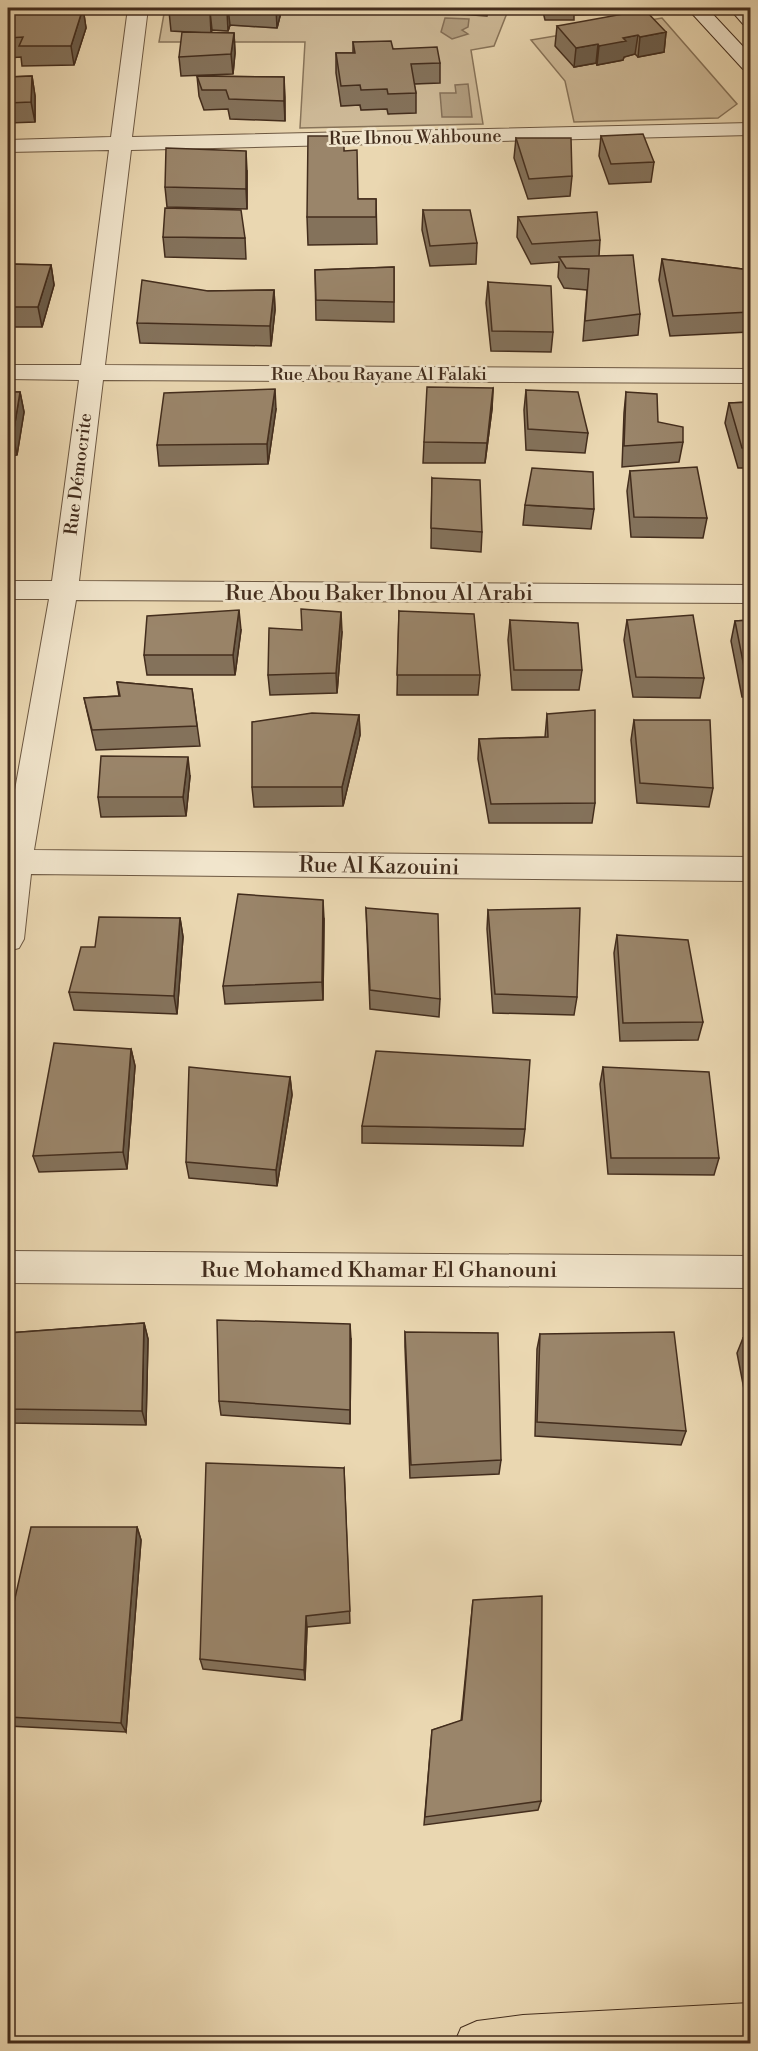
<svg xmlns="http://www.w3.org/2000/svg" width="758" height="2051" font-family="'Libre Bodoni',serif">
  <rect width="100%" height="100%" fill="#ead7b1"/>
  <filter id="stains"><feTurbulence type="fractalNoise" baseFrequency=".00333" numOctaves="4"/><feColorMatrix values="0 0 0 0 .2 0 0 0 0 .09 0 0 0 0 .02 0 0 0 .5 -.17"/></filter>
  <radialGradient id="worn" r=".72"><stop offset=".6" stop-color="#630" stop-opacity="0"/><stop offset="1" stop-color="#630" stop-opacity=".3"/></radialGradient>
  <path fill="#ceba98" stroke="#88745a" stroke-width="1.5" fill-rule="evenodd" d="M165,8H179L212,30L228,31L230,25L277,28L282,8H451L488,11L496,8H509L494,46L471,50L483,124L300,128L305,42H159ZM337,73L440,82L411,84L389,114L387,109L361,110L360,105L341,106Z
    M662,18L737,104L718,118L574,122L565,81L531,40ZM643,30L621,57L597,65L596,63L574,67Z"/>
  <path fill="#b19d7f" stroke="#857058" stroke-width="1.5" d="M445,18L469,19L468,27L462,30L468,34L452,39L441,32Z
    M468,84L472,117H442L440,93H456L455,85Z"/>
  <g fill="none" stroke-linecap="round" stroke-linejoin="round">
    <defs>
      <path id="street" d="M128,8H148L132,137L750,123V135L131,150L105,365L750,369V383L103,380L79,581L750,585V603L76,600L34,850L750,857V881L31,874L24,939L19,948L8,951V829L49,599H8V581H52L79,380L8,379V365H81L109,150L8,152V140L111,137Z
        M8,1251L750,1256V1288L8,1283Z"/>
      <path id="secondary" d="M687,8H707L750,54V71L743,69Z
        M729,8H749L750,26L743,24Z"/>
      <path id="primary" d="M750,2003V2044H454L461,2028L477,2021L523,2015Z"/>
    </defs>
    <use href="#street" stroke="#6d5842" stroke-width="2"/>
    <use href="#secondary" stroke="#432d1d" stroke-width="2"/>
    <use href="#primary" stroke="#432d1d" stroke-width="2"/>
    <use href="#street" fill="#f1e5cc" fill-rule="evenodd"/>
    <use href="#secondary" fill="#f1e5cc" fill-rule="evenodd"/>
    <use href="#primary" fill="#ead7b1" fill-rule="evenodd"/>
  </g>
  <path fill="#84725b" stroke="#432d1d" stroke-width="1.5" d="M83,8L86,28L74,65L22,66L21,57L8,58V10Z
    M170,8H282L277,28L230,25L228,31L212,30L211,33H234L235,53L233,74L181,76L179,57L204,33L171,31L169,11Z
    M450,8H496V12L488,11L487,16L457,14V9Z
    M542,8H612L611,14L574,15V20H545Z
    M557,26L666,32L664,52L638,57L635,54L624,57L623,60L597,65L596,63L574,67L555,46Z
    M353,42L393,49L440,63V83L414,84L416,93V113L388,114L387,109L361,110L360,105L341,106L336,73V53H353Z
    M32,76L35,96V122L8,123V77Z
    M197,76L284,77L285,121L230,119L228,109L204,110L199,96Z
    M601,136L654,162L651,182L609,184L599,156Z
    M516,138L572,176L570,196L528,199L514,158Z
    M344,151L358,199H376L377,244L308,245L307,217Z
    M247,171V209L167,207L165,187Z
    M423,210L477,243L476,264L430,266L422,230Z
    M518,217L600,240L599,256L640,314L638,335L583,341L587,290L564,288L558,277L559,262L531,264L517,237Z
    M163,237L245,238L246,259L165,257Z
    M662,259L750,270V323L749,332L670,336L659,280Z
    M8,264L51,265L54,285L42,327H8Z
    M394,267V322L316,320L315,270Z
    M488,282L553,332L551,352L491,351L486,303Z
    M274,290L275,310L271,346L140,343L137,323L208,291Z
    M493,388L492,409L485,463H423L424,442Z
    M526,390L588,433L585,453L526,450L524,410Z
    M8,392H20L24,412L17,455L8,456Z
    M626,392L658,422L683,442L679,462L622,467L624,413Z
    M750,402V468H738L725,423L729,403Z
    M276,409L268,464L159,466L157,445Z
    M630,471L707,518L703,538L631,537L627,491Z
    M432,478L482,532L481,552L431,548Z
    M750,492V511L749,499Z
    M525,505L594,509L591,529L523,525Z
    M399,611L480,675L478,695H397Z
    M510,620L582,670L579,690H512L508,640Z
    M627,620L704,678L700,698L633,697L624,640Z
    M750,620V697H742L731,641L735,621Z
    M241,630L235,675H147L144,655Z
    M302,630L342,632L337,693L270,695L268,675Z
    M117,682L192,689L200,746L96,750L84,698L119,696Z
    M547,714L595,803L592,823H489L478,759L479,739L545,737Z
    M359,715L360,735L343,806L254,807L252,787Z
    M634,720L713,788L709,807L637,803L631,740Z
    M190,776L186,816L101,817L98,797Z
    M366,908L440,999L439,1017L370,1009Z
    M488,910L577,997L574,1015L493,1013L487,929Z
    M180,918L183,937L177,1014L74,1010L69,992L95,947Z
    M324,919L323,1000L225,1004L223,986Z
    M617,935L703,1022L698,1040L620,1041L614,953Z
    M131,1049L135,1066L127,1169L39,1172L33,1156Z
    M603,1067L719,1158L714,1175L608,1174L600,1084Z
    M290,1077L292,1095L277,1186L189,1178L186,1162Z
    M362,1126L525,1129L523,1146L362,1143Z
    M144,1323L148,1339L146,1425L8,1423V1333Z
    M405,1332L501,1460L499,1474L410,1478L405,1347Z
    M540,1334L686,1431L681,1445L535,1436L537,1349Z
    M743,1338H750V1420L737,1353Z
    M351,1339L350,1424L221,1415L219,1401Z
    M344,1468L350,1623L307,1627L305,1680L203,1669L200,1659Z
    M137,1527L141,1540L126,1732L8,1726V1629Z
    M473,1600L541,1801L538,1810L424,1825L432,1730L461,1721Z"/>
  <path fill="#6c5d4a" stroke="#432d1d" stroke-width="1.5" d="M83,8L86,28L74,65L71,46Z
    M228,8L230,25L228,31L227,11Z
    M276,8H282L277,28Z
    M210,11L212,30L211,33L210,13Z
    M666,32L664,52L638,57L640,37Z
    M234,33L235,53L233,74L231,54Z
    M638,35L635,54L624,57L623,60L597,65L599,46L623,38Z
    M598,44L596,63L574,67L576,48Z
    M32,76L35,96V122L31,102Z
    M284,77L285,97V121L284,101Z
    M246,151L247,171V209L246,189Z
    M51,265L54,285L42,327L38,307Z
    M274,290L275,310L271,346L270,326Z
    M493,388L492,409L485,463L487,443Z
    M275,389L276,409L268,464L267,444Z
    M20,392L24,412L17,455L13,435Z
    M239,610L241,630L235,675L233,655Z
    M341,612L342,632L337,693L336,673Z
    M359,715L360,735L343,806L342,787Z
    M188,757L190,776L186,816L183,797Z
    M323,900L324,919L323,1000L322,982Z
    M180,918L183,937L177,1014L174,996Z
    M131,1049L135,1066L127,1169L123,1152Z
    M290,1077L292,1095L277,1186L276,1170Z
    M144,1323L148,1339L146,1425L142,1411Z
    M350,1324L351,1339L350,1424Z
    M137,1527L141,1540L126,1732L121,1723Z
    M306,1616L307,1627L305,1680L304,1670Z"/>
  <path fill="#9a856a" stroke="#432d1d" stroke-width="1.5" d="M83,8L71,46H19L23,37L8,38V10Z
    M170,8H228L227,11H210V13L169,11Z
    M645,10L666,32L640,37L638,35L623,38L626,41L599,46L598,44L576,48L557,26Z
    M182,32L234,33L231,54L179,57Z
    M391,41L393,49L437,47L440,63L411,64L416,93L388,94L387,89L361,90L360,85L341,86L336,53H355L353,42Z
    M32,76L31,102L8,103V77Z
    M197,76L284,77V101L229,99L226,90H202Z
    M643,134L654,162L611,164L601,136Z
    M308,136H344V151L357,150L358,199H376V217H307Z
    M516,138H571L572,176L529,179Z
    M166,148L246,151V189L165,187Z
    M165,208L241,210L245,238L163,237Z
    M423,210H470L477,243L430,246Z
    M597,212L600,240L532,244L518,217Z
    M633,255L640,314L585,321L589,269L566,268L559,257Z
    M662,259L750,270V312L673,316Z
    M8,264L51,265L38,307H8Z
    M394,267V302L316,300L315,270Z
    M142,280L208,291L274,290L270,326L137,323Z
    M488,282L551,286L553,332L492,331Z
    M427,387L493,388L487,443L424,442Z
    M275,389L267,444L157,445L164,393Z
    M526,390L578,392L588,433L528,429Z
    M8,392H20L13,435H8Z
    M626,392L657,394L658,422L683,427V442L624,446Z
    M750,402V448H742L729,403Z
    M697,467L707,518L634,517L630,471Z
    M532,468L593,472L594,509L525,505Z
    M432,478L480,480L482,532L431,528Z
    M301,609L341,612L336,673L268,675L269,628L302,630Z
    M239,610L233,655H144L147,616Z
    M399,611L474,614L480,675H397Z
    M693,615L704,678L636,677L627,620Z
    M510,620L578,623L582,670H514Z
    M750,620V677H746L735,621Z
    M117,682L192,689L197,726L92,730L84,698L120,696Z
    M595,710V803L491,804L479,739L548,737L547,714Z
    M312,713L359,715L342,787H252V722Z
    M634,720H710L713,788L640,783Z
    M101,756L188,757L183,797H98Z
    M238,894L323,900L322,982L223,986Z
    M366,908L438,914L440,999L370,990Z
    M580,908L577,997L495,994L488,910Z
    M99,917L180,918L174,996L69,992L81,947H95Z
    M617,935L688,940L703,1022L623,1023Z
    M54,1043L131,1049L123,1152L33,1156Z
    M376,1051L530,1060L525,1129L362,1126Z
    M189,1067L290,1077L276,1170L186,1162Z
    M603,1067L709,1072L719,1158H611Z
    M217,1320L350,1324V1410L219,1401Z
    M144,1323L142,1411L8,1409V1333Z
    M405,1332L498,1333L501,1460L411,1465Z
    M674,1332L686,1431L537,1422L540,1334Z
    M743,1338H750V1375Z
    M206,1463L344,1468L350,1611L306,1616L304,1670L200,1659Z
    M31,1527H137L121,1723L8,1717V1629Z
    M542,1596L541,1801L425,1817L432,1730L462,1720L473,1600Z"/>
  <g text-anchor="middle" stroke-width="5" stroke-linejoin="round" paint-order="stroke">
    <g font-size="18" fill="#432d1d" stroke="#f1e5cc">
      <text transform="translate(415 137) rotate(-1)" y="6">Rue Ibnou Wahboune</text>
      <text x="379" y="380">Rue Abou Rayane Al Falaki</text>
      <text transform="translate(78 474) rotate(-83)" y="6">Rue Démocrite</text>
    </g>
    <g font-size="22" fill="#432d1d" stroke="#f1e5cc">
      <text x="379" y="600">Rue Abou Baker Ibnou Al Arabi</text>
      <text transform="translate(379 865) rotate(1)" y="8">Rue Al Kazouini</text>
      <text x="379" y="1277">Rue Mohamed Khamar El Ghanouni</text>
    </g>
  </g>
  <rect width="758" height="2051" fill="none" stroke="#ead7b1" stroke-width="30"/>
  <rect x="9" y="9" width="740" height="2033" fill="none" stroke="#432d1d" stroke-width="3"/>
  <rect x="15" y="15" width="728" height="2021" fill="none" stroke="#432d1d" stroke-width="1.5"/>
  <rect width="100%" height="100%" filter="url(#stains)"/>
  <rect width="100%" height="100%" fill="url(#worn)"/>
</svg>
